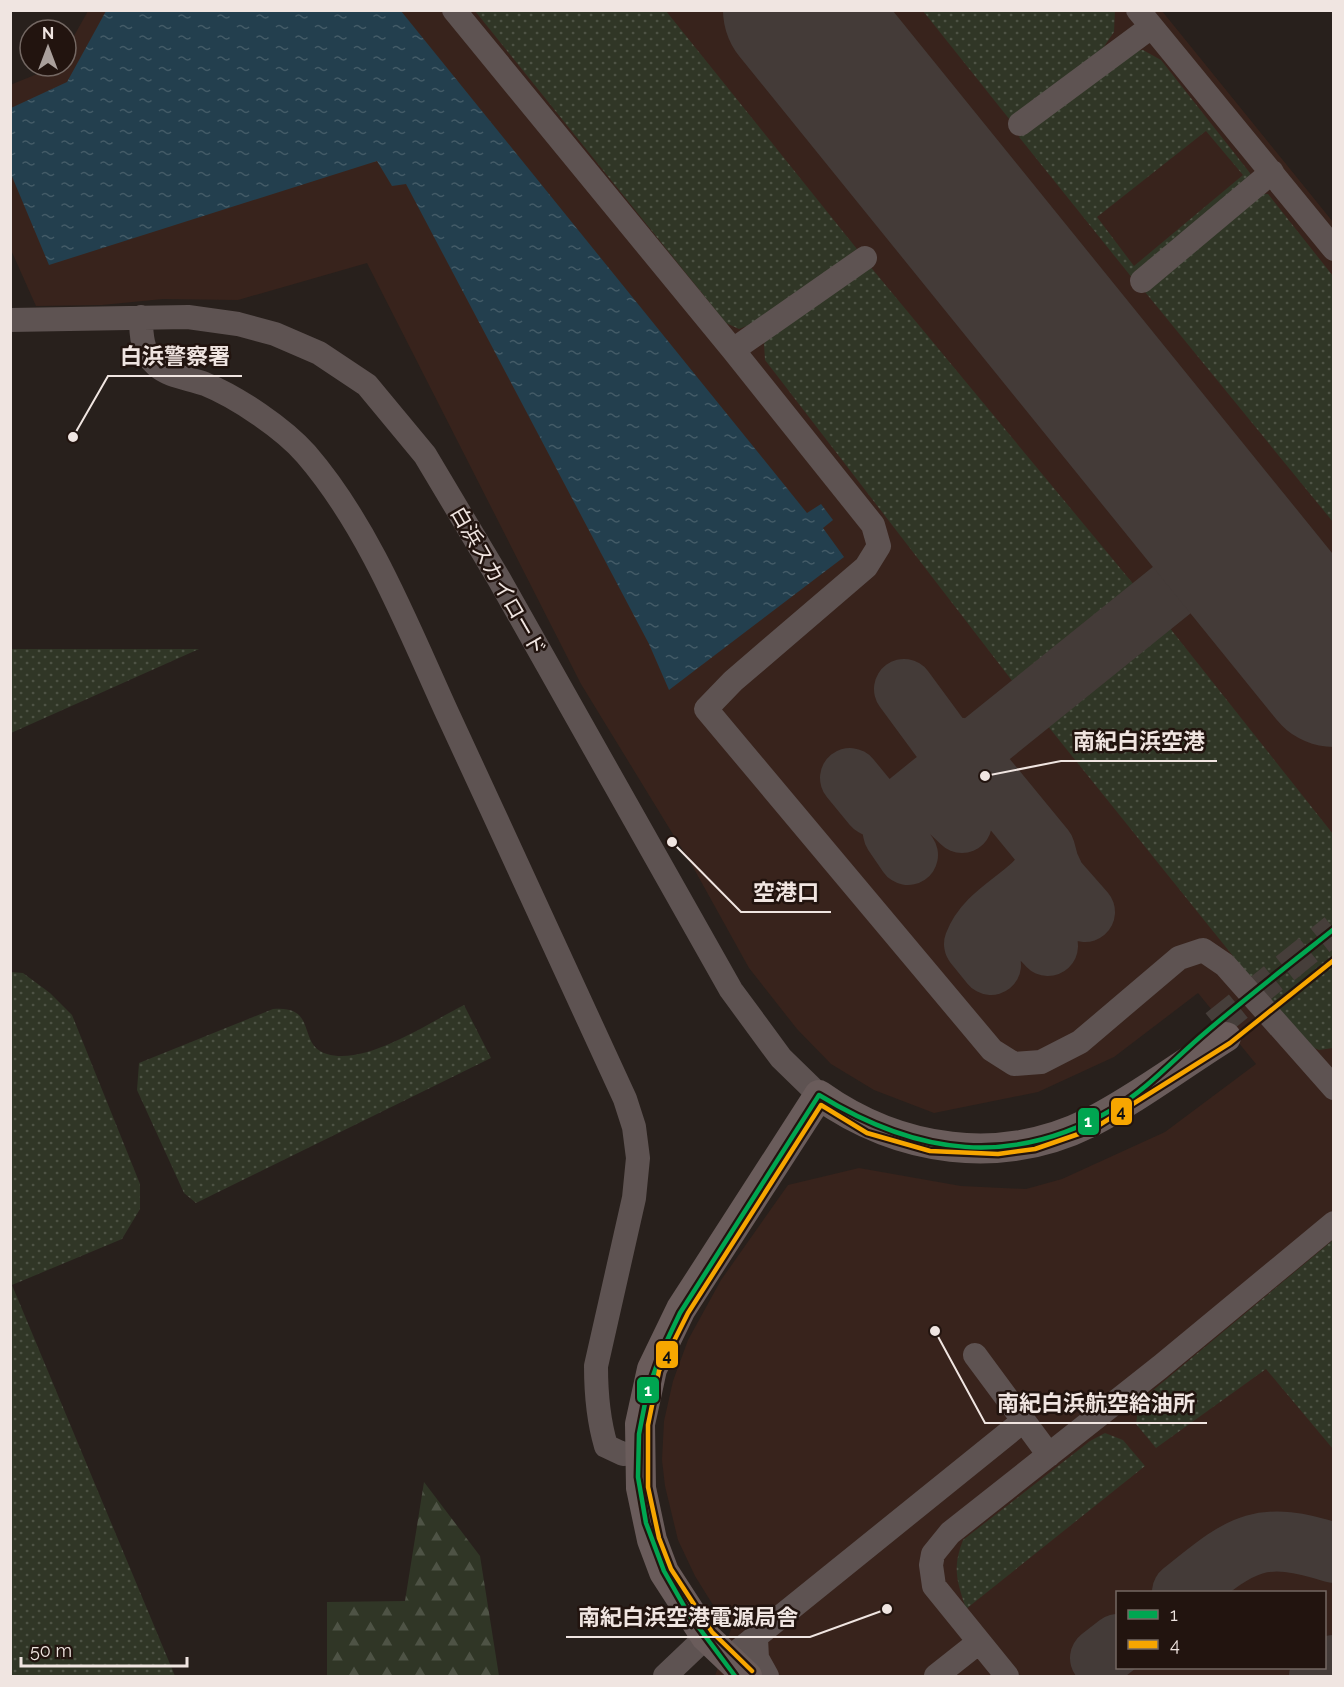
<svg xmlns="http://www.w3.org/2000/svg" width="1344" height="1687" font-family="Raleway,'Noto Sans JP',sans-serif">
  <defs>
    <pattern id="grass-dots" width="8" height="8" patternUnits="userSpaceOnUse" patternTransform="scale(1.5)"><rect width="8" height="8" fill="#303626"/><path d="M2 2h.1M6 6h.1" fill="none" stroke="#4e5345" stroke-width="1.8" stroke-linecap="round"/></pattern>
    <pattern id="forest-firs" width="22" height="20" patternUnits="userSpaceOnUse" patternTransform="scale(1.5)"><rect width="22" height="20" fill="#303626"/><path d="M5 1l3.5 6h-7zM16 11l3.5 6h-7z" fill="#4e5345"/></pattern>
    <pattern id="water-ripples" width="26" height="14" patternUnits="userSpaceOnUse" patternTransform="scale(1.5)"><rect width="26" height="14" fill="#233f4e"/><path d="M2 4q2-2 4 0t4 0M15 11q2-2 4 0t4 0" fill="none" stroke="#435b67"/></pattern>
  </defs>
  <rect width="100%" height="100%" fill="#28201c"/>
  <path fill="#38231c" fill-rule="evenodd" d="M88,11H1162L1333,222V1676H712H715L732,1626L718,1613L695,1576L678,1540L665,1486L662,1460L664,1421L673,1381L688,1340L721,1280L788,1185L859,1168L961,1186L1026,1189L1062,1179L1165,1132L1256,1064L1198,993L1114,1057L1038,1092L934,1113L874,1090L831,1064L797,1029L749,968L693,867L581,684L367,263L238,300L163,299L102,305L36,306L11,250L10,85L57,66H66V50ZM1118,1592H1324V1668H1118Z"/>
  <path fill="url(#grass-dots)" fill-rule="evenodd" d="M1115,10L1114,32L1103,48L1010,120L923,11Z
    M475,11H666L857,249L759,321L739,329L726,323Z
    M1143,50L1161,60L1250,173L1251,182L1133,279L1019,137L1022,133L1132,51ZM1206,131L1243,175L1134,266L1097,217Z
    M1256,193L1268,194L1333,276V522L1141,287Z
    M869,265L1135,586L1013,682L765,360L764,344L773,329Z
    M1169,627L1333,834V1048L1319,1050L1303,1043L1043,720Z
    M10,649H199L11,733Z
    M10,972L23,973L50,993L72,1015L140,1184V1209L122,1239L12,1285L175,1676H11Z
    M464,1005L491,1058L196,1203L184,1193L137,1090L139,1063L273,1009C319,1005 296,1045 327,1054C366,1066 430,1022 464,1005Z
    M1333,1240V1449L1266,1369L1156,1448L1136,1424L1139,1402Z
    M1105,1433L1123,1440L1145,1466L966,1609C957,1581 952,1569 963,1540L1090,1441Z"/>
  <path fill="url(#forest-firs)" d="M424,1482L480,1556L499,1676H327V1602L405,1601Z"/>
  <path fill="url(#water-ripples)" d="M106,11H401L807,513L821,504L833,520L823,528L844,557L669,690L649,644L406,184L392,186L377,161L49,265L11,174V108L67,82Z"/>
  <g fill="none" stroke-linecap="round" stroke-linejoin="round">
    <path stroke="#443b38" stroke-width="60" d="M904,689L943,742L961,750L980,745
      M980,745L975,759L980,770L1045,849L1049,864C1031,897 987,909 974,944L991,965
      M942,775C934,802 944,805 962,823
      M850,778L873,806L884,812L900,809
      M908,855L893,833L891,820L900,809L1229,544
      M1049,864L1056,879L1085,912
      M1025,891C1020,920 1029,926 1048,946
      M1182,1592C1241,1545 1257,1528 1334,1553
      M1100,1658L1118,1644
      M1319,1676L1334,1665"/>
    <path stroke="#443b38" stroke-width="148" d="M797,10L1334,673"/>
    <path stroke="#463e3a" stroke-width="30" stroke-dasharray="30 15" stroke-linecap="butt" d="M1215,1025L1334,929"/>
    <path stroke="#5e5352" stroke-width="24" d="M454,10L733,350L873,525L879,546L866,567L733,681L706,709L992,1050L1014,1064L1041,1062L1080,1042L1179,958L1203,950L1225,965L1334,1088
      M1138,10L1334,249
      M1020,124L1151,27
      M1142,281L1272,172
      M141,317C141,335 142,353 156,365C169,377 189,378 205,384C237,397 283,428 306,454C370,528 409,630 449,717C508,844 566,971 625,1099L634,1127L638,1158L634,1198L596,1366C596,1395 598,1419 606,1446L623,1454L638,1453
      M10,320L188,317L238,324L275,334L319,353L367,385L425,455L499,579L731,990L781,1058L819,1095
      M733,350L865,258
      M975,1355L1049,1455
      M756,1638L757,1658L767,1676
      M727,1660L1023,1421
      M665,1676L706,1637
      M936,1676L979,1642
      M1007,1676L934,1586L931,1565L933,1554L950,1533L1160,1367L1334,1223"/>
    <path stroke="#6a5c5b" stroke-width="30" d="M747,1676L706,1637L664,1572L652,1540L641,1488L640,1424L652,1369L681,1309L819,1095C899,1152 1001,1167 1091,1122C1138,1098 1181,1065 1226,1037"/>
    <defs>
      <path id="bus-1" d="M735,1676L688,1613L664,1571L646,1523L638,1477L639,1434L647,1393L661,1353L680,1313L819,1095C917,1155 1012,1169 1115,1108C1149,1088 1176,1057 1206,1032C1247,997 1291,963 1334,929"/>
      <path id="bus-2" d="M752,1671L712,1632L671,1569L659,1538L648,1487V1425L659,1371L688,1313L821,1105L867,1133L930,1151L998,1154L1035,1149L1093,1129L1230,1043L1334,960"/>
    </defs>
    <use href="#bus-1" stroke="#22140f" stroke-width="9"/>
    <use href="#bus-2" stroke="#22140f" stroke-width="9"/>
    <use href="#bus-1" stroke="#00a651" stroke-width="4.5"/>
    <use href="#bus-2" stroke="#f7a600" stroke-width="4.5"/>
  </g>
  <g text-anchor="middle" stroke-width="5" stroke-linejoin="round" paint-order="stroke">
    <g font-size="21" fill="#f0e5e1" stroke="#22140f">
      <text transform="translate(498 581) rotate(60)" y="7">白浜スカイロード</text>
    </g>
  </g>
  <path fill="none" stroke="#f0e5e1" stroke-width="2" d="M73 437L108 376H242M985 776L1061 761H1217M672 842L741 912H831M935 1331L985 1423H1207M887 1609L810 1637H566"/>
  <g fill="#f0e5e1" stroke="#22140f" stroke-width="2">
    <circle cx="73" cy="437" r="6"/>
    <circle cx="985" cy="776" r="6"/>
    <circle cx="672" cy="842" r="6"/>
    <circle cx="935" cy="1331" r="6"/>
    <circle cx="887" cy="1609" r="6"/>
  </g>
  <g font-size="22" text-anchor="middle" font-weight="bold" fill="#f0e5e1" stroke="#22140f" stroke-width="5" stroke-linejoin="round" paint-order="stroke">
    <text x="175" y="364">白浜警察署</text>
    <text x="1139" y="749">南紀白浜空港</text>
    <text x="786" y="900">空港口</text>
    <text x="1096" y="1411">南紀白浜航空給油所</text>
    <text x="688" y="1625">南紀白浜空港電源局舎</text>
  </g>
  <g stroke="#22140f" stroke-width="2">
    <rect x="1110" y="1097" width="23" height="29" rx="6" fill="#f7a600"/>
    <rect x="1077" y="1107" width="23" height="29" rx="6" fill="#00a651"/>
    <rect x="655" y="1340" width="24" height="29" rx="6" fill="#f7a600"/>
    <rect x="636" y="1376" width="24" height="28" rx="6" fill="#00a651"/>
  </g>
  <g font-size="16" text-anchor="middle" font-weight="bold" fill="#fff">
    <text x="1088" y="1127">1</text>
    <text x="648" y="1396">1</text>
  </g>
  <g font-size="16" text-anchor="middle" font-weight="bold" fill="#111">
    <text x="1121" y="1117">4</text>
    <text x="667" y="1361">4</text>
  </g>
  <rect width="1344" height="1687" fill="none" stroke="#f0e5e1" stroke-width="24"/>
  <rect x="1116" y="1591" width="210" height="78" fill="#22140f" stroke="#746863" stroke-width="1.5"/>
  <rect x="1128" y="1610" width="30" height="9" fill="#00a651" stroke="#746863" stroke-width="1.5"/>
  <text x="1170" y="1621" font-size="18" fill="#f0e5e1">1</text>
  <rect x="1128" y="1640" width="30" height="9" fill="#f7a600" stroke="#746863" stroke-width="1.5"/>
  <text x="1170" y="1651" font-size="18" fill="#f0e5e1">4</text>
  <g transform="translate(48 48)"><circle r="28" fill="#22140f" stroke="#746863" stroke-width="1.5"/>
  <path d="M0-4.5L10 22L0 15L-10 22Z" fill="#aaa09c"/>
  <text y="-9" font-size="16" font-weight="bold" text-anchor="middle" fill="#f0e5e1">N</text>
  </g>
  <path d="M21 1657v9h166v-9" fill="none" stroke="#f0e5e1" stroke-width="3"/>
  <text x="30" y="1657" font-size="18" fill="#f0e5e1" stroke="#22140f" stroke-width="4.5" paint-order="stroke">50 m</text>
</svg>
